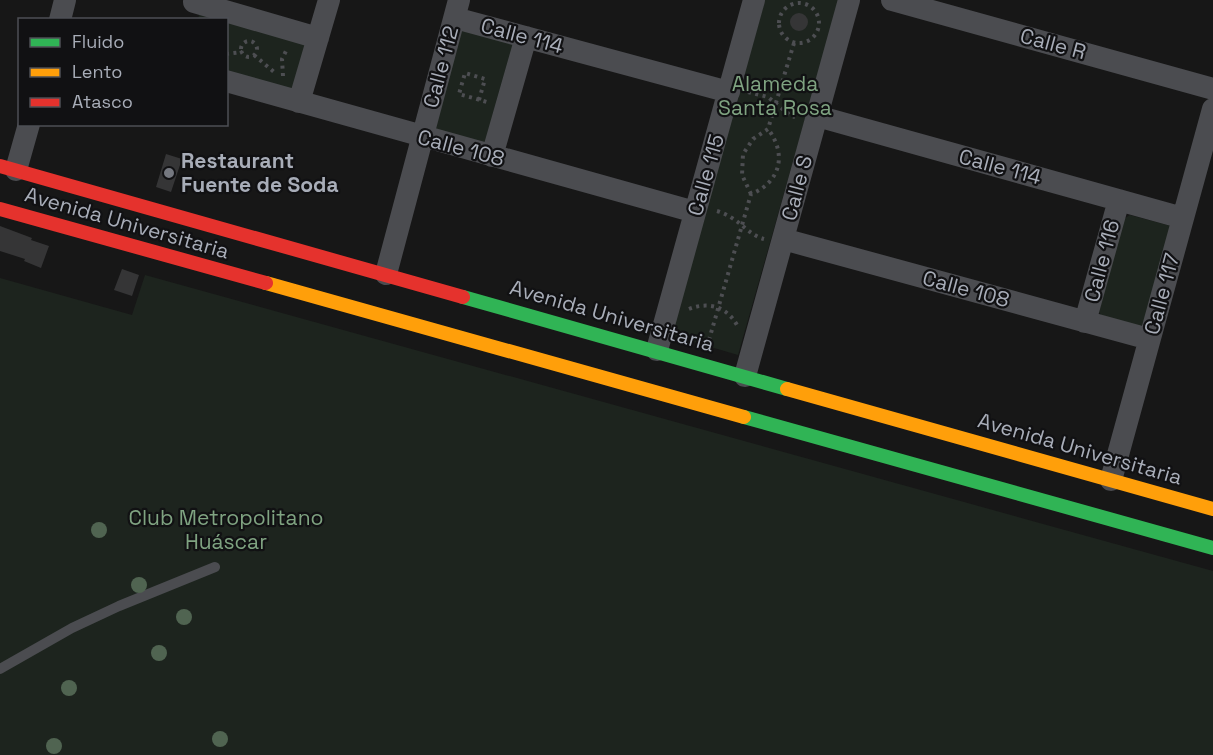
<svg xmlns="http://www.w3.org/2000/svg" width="1213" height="755" font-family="'Space Grotesk',sans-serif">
  <rect width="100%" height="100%" fill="#171717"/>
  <path fill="#1d241e" d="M765,0H839L738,355L670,335Z
    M200,9L310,40L296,91L227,72L226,20H198Z
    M462,24L516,40L486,146L433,132Z
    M1130,215L1171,226L1146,323L1139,327L1101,315L1099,312L1122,220Z
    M145,275L1213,571V755H0V278L132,315Z"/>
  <path fill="#353536" d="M790 22a9 9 0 1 1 18 0a9 9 0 1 1-18 0Z
    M166,154L182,159L171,192L156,187Z
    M0,226L32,238L31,240L49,246L41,268L24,261L25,259L0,251Z
    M122,269L139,275L132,296L114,290Z"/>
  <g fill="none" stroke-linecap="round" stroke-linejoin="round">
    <path stroke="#4d4e52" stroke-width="4" stroke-dasharray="3 4.5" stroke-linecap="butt" d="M779 23a20 20 0 1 1 40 0a20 20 0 1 1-40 0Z
      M241 49a8 8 0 1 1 16 0a8 8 0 1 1-16 0Z
      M226,54L242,52
      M254,55L274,72
      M283,76L282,59L287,49
      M748,92L768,97L791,116L795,117
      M479,100L485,79L465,73L459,94L487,102
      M751,194L742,175L743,154L753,139L768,129L794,43
      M717,211C738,217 748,235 764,239
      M689,309C709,301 728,307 738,327
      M709,340L751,194C781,182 787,154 768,129"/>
    <path stroke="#4b4c50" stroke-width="10" d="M0,669L72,628L119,606L215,567"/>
    <path stroke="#4b4c50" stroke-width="22" d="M892,0L1213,89
      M194,2L318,38
      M455,18L729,92
      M60,20L65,0
      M226,81L695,212
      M299,102L329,0
      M817,116L1183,218
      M492,156L526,37
      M16,170L29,124
      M783,239L1149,339
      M386,274L459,0
      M1085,322L1119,200
      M657,350L754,0
      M745,376L849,0
      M1111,480L1213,109"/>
    <path stroke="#30b455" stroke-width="14" d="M463,297L787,389
      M744,417L1213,548"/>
    <path stroke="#ff9f0a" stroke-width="14" d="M266,283L744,417
      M787,389L1213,509"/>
    <path stroke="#e5322d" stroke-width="14" d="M0,166L463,297
      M0,209L266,283"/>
  </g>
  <g fill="#506451">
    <circle cx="99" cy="530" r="8"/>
    <circle cx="139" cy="585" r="8"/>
    <circle cx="184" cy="617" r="8"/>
    <circle cx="159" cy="653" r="8"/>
    <circle cx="69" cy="688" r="8"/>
    <circle cx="220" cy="739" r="8"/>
    <circle cx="54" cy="746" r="8"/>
  </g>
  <circle fill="#757880" stroke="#111113" stroke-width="2" cx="169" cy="173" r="6"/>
  <g text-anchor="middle" stroke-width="4.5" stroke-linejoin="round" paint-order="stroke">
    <g font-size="21" fill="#a8adb8" stroke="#111113">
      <text transform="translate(522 36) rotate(15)" y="7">Calle 114</text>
      <text transform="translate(1053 44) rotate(15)" y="7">Calle R</text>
      <text transform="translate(441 67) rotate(-75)" y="7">Calle 112</text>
      <text transform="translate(461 148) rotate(15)" y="7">Calle 108</text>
      <text transform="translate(1000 167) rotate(15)" y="7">Calle 114</text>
      <text transform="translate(706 175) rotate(-74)" y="7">Calle 115</text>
      <text transform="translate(797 188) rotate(-75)" y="7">Calle S</text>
      <text transform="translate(127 223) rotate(16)" y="7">Avenida Universitaria</text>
      <text transform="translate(1102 261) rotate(-75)" y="7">Calle 116</text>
      <text transform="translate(966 289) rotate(15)" y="7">Calle 108</text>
      <text transform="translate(1162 294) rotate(-75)" y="7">Calle 117</text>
      <text transform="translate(612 316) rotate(16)" y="7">Avenida Universitaria</text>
      <text transform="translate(1080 449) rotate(16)" y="7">Avenida Universitaria</text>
    </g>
    <g font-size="21" fill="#7fa381" stroke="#111113">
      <text x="775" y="91">Alameda<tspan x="775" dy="24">Santa Rosa</tspan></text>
      <text x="226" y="525">Club Metropolitano<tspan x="226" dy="24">Huáscar</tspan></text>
    </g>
    <g font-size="21" font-weight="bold" fill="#a8adb8" stroke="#111113" text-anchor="start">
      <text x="181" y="168">Restaurant<tspan x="181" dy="24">Fuente de Soda</tspan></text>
    </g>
  </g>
  <rect x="18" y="18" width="210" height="108" fill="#111113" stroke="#4d4f55" stroke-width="1.5"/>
  <rect x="30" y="38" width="30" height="9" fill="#30b455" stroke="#4d4f55" stroke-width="1.5"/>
  <text x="72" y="48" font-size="18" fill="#a8adb8">Fluido</text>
  <rect x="30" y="68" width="30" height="9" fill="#ff9f0a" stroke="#4d4f55" stroke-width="1.5"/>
  <text x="72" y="78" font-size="18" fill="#a8adb8">Lento</text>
  <rect x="30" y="98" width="30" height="9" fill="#e5322d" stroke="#4d4f55" stroke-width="1.5"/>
  <text x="72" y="108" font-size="18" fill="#a8adb8">Atasco</text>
</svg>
